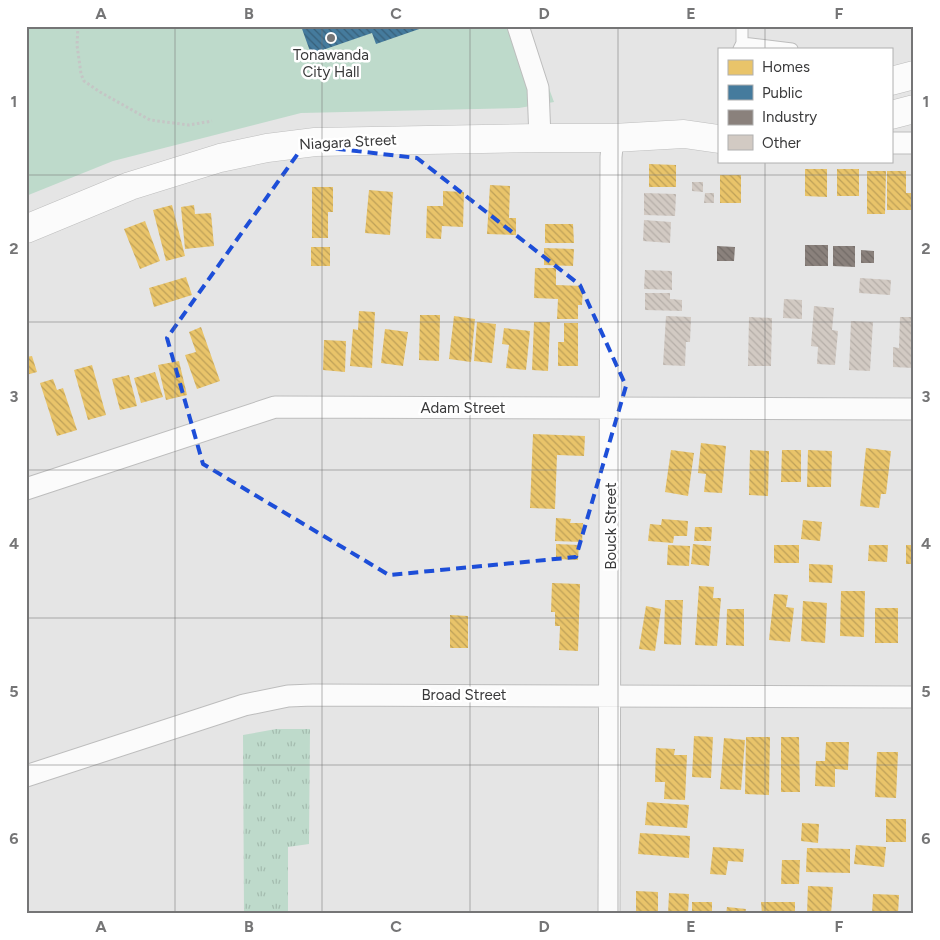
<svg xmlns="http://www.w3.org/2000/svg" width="940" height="940" font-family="Figtree,sans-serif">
  <defs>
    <pattern id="park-tufts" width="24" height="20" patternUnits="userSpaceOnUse" patternTransform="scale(1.25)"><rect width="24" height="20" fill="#bedacb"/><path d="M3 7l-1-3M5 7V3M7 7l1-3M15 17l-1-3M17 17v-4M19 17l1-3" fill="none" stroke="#a4bcaf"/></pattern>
    <pattern id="homes-back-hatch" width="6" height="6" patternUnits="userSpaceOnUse" patternTransform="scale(1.25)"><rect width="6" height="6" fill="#e9c46a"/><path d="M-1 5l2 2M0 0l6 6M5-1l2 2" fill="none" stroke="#bea058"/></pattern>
    <pattern id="public-back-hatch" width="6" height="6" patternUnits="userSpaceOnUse" patternTransform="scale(1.25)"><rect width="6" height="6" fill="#457b9d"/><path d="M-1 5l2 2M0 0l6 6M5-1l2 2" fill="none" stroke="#38607a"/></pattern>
    <pattern id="industry-back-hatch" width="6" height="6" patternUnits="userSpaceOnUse" patternTransform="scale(1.25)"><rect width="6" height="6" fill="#8a817c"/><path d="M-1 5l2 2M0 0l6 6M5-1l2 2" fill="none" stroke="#726b67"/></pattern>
    <pattern id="building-back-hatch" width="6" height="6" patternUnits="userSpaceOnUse" patternTransform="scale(1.25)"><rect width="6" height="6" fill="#d2cac3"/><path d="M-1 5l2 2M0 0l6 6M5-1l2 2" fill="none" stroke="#b5aea8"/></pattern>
  </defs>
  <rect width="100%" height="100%" fill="#e5e5e5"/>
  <path fill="#bedacb" d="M26,26H526L554,102L519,108L301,113L113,161L26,196Z"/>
  <path fill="url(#park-tufts)" d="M276,729H310L309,844L288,847V914H244L243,735Z"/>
  <path fill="url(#homes-back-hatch)" d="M649,164L676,165V187H649Z
    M805,169H827V197L805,196Z
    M837,169H859V196H837Z
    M867,171H886L885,214H867Z
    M887,171H906V193H914V210H887Z
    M720,175H741V203H720Z
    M490,185L510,186L509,218H516V235L487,234Z
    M312,187H333V212H328V238H312Z
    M369,190L393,192L390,235L365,233Z
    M443,191L464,192L463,227L442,226L441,239L426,238L427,206H443Z
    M172,205L185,256L166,261L153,210Z
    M194,205L195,214L211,213L214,246L185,249L181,207Z
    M145,221L160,261L140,269L124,229Z
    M545,224H573L574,243H545Z
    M311,247H330V266H311Z
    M544,248L574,249L573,266L544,265Z
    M535,268H556V285L583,286L582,305H578V319H557L558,299L534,298Z
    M186,277L192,295L154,307L149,288Z
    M359,311L375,312L372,368L350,366L353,329L358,330Z
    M420,315H440L439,361L419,360Z
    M454,316L475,319L471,362L449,359Z
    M477,322L496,324L492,363L474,361Z
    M534,322H550L548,371L532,370Z
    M564,323H578V366H558V342H564Z
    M201,327L220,381L197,389L185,355L196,352L189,332Z
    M504,328L530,331L526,370L506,368L509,345L502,344Z
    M385,329L408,332L403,366L381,363Z
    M324,340L346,341L345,372L323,370Z
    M32,356L37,372L26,375V357Z
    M179,361L187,395L166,400L158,365Z
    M92,365L106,415L88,420L74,370Z
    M155,372L163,397L141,403L134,378Z
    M129,375L137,406L120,410L112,379Z
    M53,379L57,390L63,388L77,430L57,436L40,383Z
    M533,434L585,436L584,456L557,455L555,509L530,508Z
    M701,443L726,446L722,493L704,492L706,474L698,473Z
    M866,448L891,451L886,494H881L879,508L860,506Z
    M671,450L694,453L688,496L665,492Z
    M750,450L769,451L768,496L749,495Z
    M782,450H801V482H781Z
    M808,450L832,451L831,487H807Z
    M556,518L571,519L570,523H583L582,542L555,541Z
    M662,519L688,521L687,536H674L673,543L648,541L650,524L661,525Z
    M803,520L822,522L820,541L801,539Z
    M695,527H712L711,541H694Z
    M556,544L579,545L578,560L556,559Z
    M693,544L711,546L709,566L691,564Z
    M668,545L690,546L689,566L667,565Z
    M774,545H799V563H774Z
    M869,545H888L887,562L868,561Z
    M906,545H914V564H906Z
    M809,564L833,565L832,583L809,582Z
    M552,583L580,584L578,651L559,650L560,626H555V612H551Z
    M699,586L714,587L713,598H721L717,646L695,645Z
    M841,591H865L864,637L840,636Z
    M774,594L788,595L786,607L794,608L790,642L769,640Z
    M665,600H683L681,645L664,644Z
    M803,601L827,603L825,643L801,641Z
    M646,606L661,609L655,651L639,649Z
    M875,608H898V643H875Z
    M727,609H744V646L726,645Z
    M450,615L468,616V648H450Z
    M694,736L713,737L711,778L692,777Z
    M746,737H770L769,795L745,794Z
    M781,737H799L800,792H781Z
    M724,738L745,740L741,790L720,789Z
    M826,742H849L848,770L835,769V787L815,786L816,761H825Z
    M656,748L675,749L674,755H687L685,800L664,799L665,782H655Z
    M877,752H898L896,798L875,797Z
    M647,802L689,805L687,828L645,825Z
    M886,819H906V842H886Z
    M802,823L819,824L818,843L801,841Z
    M640,833L690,836L689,858L638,854Z
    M856,845L886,847L884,867L854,864Z
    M713,847L744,849L743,862L728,861L726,875L710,874Z
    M807,848L850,849V873L806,872Z
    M782,860H800L799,884H781Z
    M808,886L833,887L831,914H807Z
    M636,891L658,892V914H636Z
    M669,893L689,894L688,914H668Z
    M873,894L899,895L898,914H872Z
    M692,902H712V914H692Z
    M761,902H795V914H762Z
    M727,907L746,909L745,914H726Z"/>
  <path fill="url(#public-back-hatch)" d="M301,26H425V27L376,44L372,33L311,54Z"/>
  <path fill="url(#industry-back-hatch)" d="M805,245H828V266H805Z
    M717,246L735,247L734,261H717Z
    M833,246H855V267L833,266Z
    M861,250L874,251V263H861Z"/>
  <path fill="url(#building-back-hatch)" d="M692,182H703V192L692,191Z
    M644,193L676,194L675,216L644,215Z
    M705,193H714V203H704Z
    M644,220L671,222L670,243L643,241Z
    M645,270L672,271V290L644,289Z
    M860,278L891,280L890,295L859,293Z
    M645,293H670V299L682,300V311L645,310Z
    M784,299L802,300V319L783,318Z
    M814,306L834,308L832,330L838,331L835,365L817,364L818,347L811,346Z
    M666,316L691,317L690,342H686L685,366L663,365Z
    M749,317L772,318L771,366H748Z
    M900,317H914V368L893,367V347L899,348Z
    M851,321L873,322L870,371L849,370Z"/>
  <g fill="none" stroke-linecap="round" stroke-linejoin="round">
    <defs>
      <path id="lane" d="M742,43L792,49
        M739,49L742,43V26"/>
      <path id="street" d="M518,26L538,88L540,138
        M891,143H914
        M26,489L275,407L914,409
        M26,776L244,705L288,696L313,695L914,697
        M609,914L611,157L613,138"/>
      <path id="secondary" d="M891,81L914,75
        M891,115L914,109
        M26,229L130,186L220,158L267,148L315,142L540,138H613L684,134L719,139"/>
    </defs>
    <use href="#lane" stroke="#bdbdbd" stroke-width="13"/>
    <use href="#street" stroke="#bdbdbd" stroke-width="23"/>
    <use href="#secondary" stroke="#bdbdbd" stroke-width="29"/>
    <path stroke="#c5c5c5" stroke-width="3" stroke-dasharray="2.5 2.5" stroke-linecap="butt" d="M78,26L77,45L81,74L84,81L100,92L150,120L189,125L212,121"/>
    <use href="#lane" stroke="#fbfbfb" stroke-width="11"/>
    <use href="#street" stroke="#fbfbfb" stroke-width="21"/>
    <use href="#secondary" stroke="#fbfbfb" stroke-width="28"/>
  </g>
  <path fill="none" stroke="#1d4ed8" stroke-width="4" stroke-dasharray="10 6" stroke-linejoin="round" d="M304,145L417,158L580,285L626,386L576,557L389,575L203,464L167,338Z"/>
  <path fill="none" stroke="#757576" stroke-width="1" stroke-opacity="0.55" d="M175,26V914M322,26V914M470,26V914M618,26V914M765,26V49M765,161V914M26,175H914M26,322H914M26,470H914M26,618H914M26,765H914"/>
  <circle fill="#757576" stroke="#fff" stroke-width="2" cx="331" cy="38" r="5"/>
  <g text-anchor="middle" stroke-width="5" stroke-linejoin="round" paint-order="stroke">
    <g font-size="15" fill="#39393a" stroke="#fff">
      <text x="331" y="60">Tonawanda<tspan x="331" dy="17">City Hall</tspan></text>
    </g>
    <g font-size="15" fill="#39393a" stroke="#fff">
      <text transform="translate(348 142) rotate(-3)" y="5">Niagara Street</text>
      <text x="463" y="413">Adam Street</text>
      <text transform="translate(611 526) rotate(-90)" y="5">Bouck Street</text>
      <text x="464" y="700">Broad Street</text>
    </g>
  </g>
  <rect width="940" height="940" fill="none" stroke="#ffffff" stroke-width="55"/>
  <rect x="718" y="48" width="175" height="115" fill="#ffffff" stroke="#b0b0b0"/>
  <rect x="728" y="60" width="25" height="15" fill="#e9c46a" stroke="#b0b0b0"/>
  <text x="762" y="72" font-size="15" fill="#39393a">Homes</text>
  <rect x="728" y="85" width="25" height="15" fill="#457b9d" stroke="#b0b0b0"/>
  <text x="762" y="98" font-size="15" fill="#39393a">Public</text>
  <rect x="728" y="110" width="25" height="15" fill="#8a817c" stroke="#b0b0b0"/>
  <text x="762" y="122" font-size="15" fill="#39393a">Industry</text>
  <rect x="728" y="135" width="25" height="15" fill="#d2cac3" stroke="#b0b0b0"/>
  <text x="762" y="148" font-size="15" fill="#39393a">Other</text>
  <rect x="28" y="28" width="884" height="884" fill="none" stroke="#757576" stroke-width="2"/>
  <g font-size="16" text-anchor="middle" font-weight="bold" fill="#757576">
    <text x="101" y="19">A</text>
    <text x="249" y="19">B</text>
    <text x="396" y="19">C</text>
    <text x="544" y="19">D</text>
    <text x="691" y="19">E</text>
    <text x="839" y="19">F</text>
    <text x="14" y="107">1</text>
    <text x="926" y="107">1</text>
    <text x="14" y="254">2</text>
    <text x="926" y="254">2</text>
    <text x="14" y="402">3</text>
    <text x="926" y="402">3</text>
    <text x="14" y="549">4</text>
    <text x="926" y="549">4</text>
    <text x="14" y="697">5</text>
    <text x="926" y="697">5</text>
    <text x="14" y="844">6</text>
    <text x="926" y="844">6</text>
    <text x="101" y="932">A</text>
    <text x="249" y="932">B</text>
    <text x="396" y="932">C</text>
    <text x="544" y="932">D</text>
    <text x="691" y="932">E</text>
    <text x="839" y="932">F</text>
  </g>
</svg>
